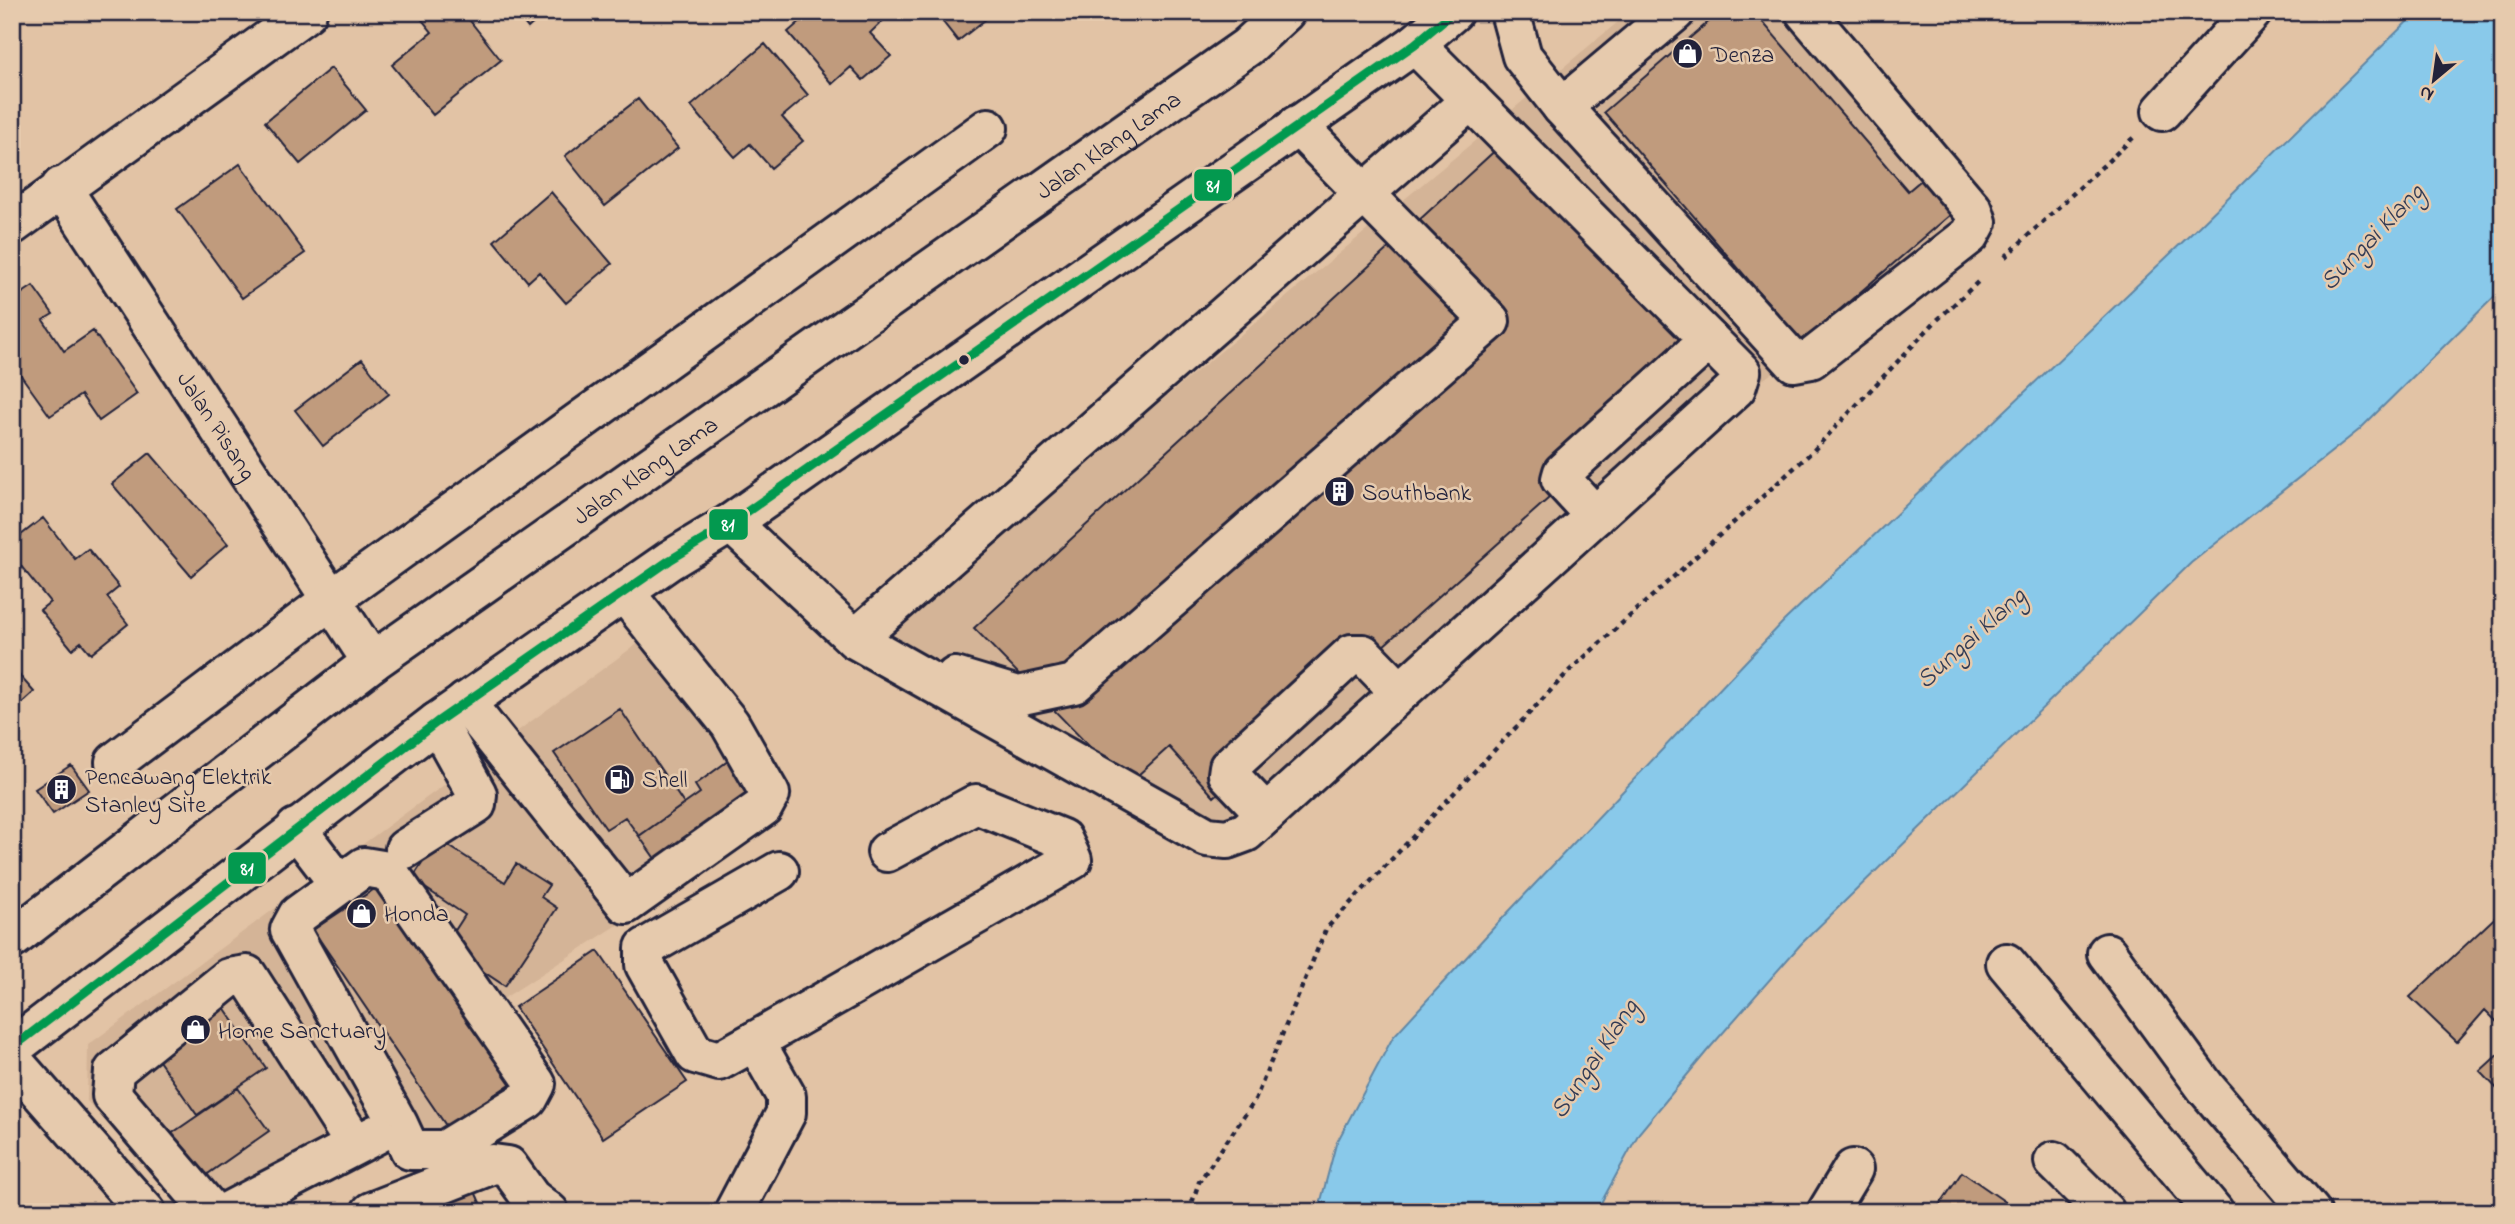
<svg xmlns="http://www.w3.org/2000/svg" width="2515" height="1224" font-family="'Indie Flower',sans-serif">
  <rect width="100%" height="100%" fill="#e2c3a5"/>
  <filter id="ink" filterUnits="userSpaceOnUse"><feTurbulence type="fractalNoise" baseFrequency=".0143" numOctaves="2"/><feDisplacementMap in="SourceGraphic" scale="14" xChannelSelector="R" yChannelSelector="G"/><feConvolveMatrix kernelMatrix="1 2 1 2 8 2 1 2 1" color-interpolation-filters="sRGB"/></filter>
  <g filter="url(#ink)">
    <path fill="#d4b497" d="M1630,12H1791L1967,221L1799,354L1624,479L1227,831L873,640Z
      M648,636L784,818L492,1006L544,1076L442,1139L417,1137L270,1212H186L87,1101L88,1045Z"/>
    <path fill="#89c9ea" stroke="#6086a4" stroke-width="2" d="M2417,12H2503V288L2359,430L2191,563L1801,944L1707,1051L1639,1133L1596,1212H1318L1336,1144L1393,1037L1498,923L1784,621L2191,234Z"/>
    <path fill="#c09b7d" stroke="#22223b" stroke-width="2" d="M425,12H463L501,60L433,115L392,65L432,32L419,16Z
      M515,12H546L528,28Z
      M811,12H892L870,33L891,56L863,80L851,67L832,84L788,32Z
      M935,12H995L958,41Z
      M1720,12H1754L1908,191L1926,176L1956,210L1802,342L1604,112Z
      M765,44L808,95L782,117L803,141L771,168L750,144L735,157L691,106Z
      M331,68L366,110L300,164L265,122Z
      M638,99L678,148L605,206L565,156Z
      M1500,146L1707,357L1214,797L1169,747L1127,785L974,628Z
      M240,164L305,253L242,298L177,209Z
      M551,192L612,264L566,303L539,272L528,282L494,241Z
      M33,286L53,314L43,320L64,351L93,331L137,394L99,421L81,395L50,416L12,363V300Z
      M362,359L389,394L323,446L295,410Z
      M150,453L228,544L191,576L112,484Z
      M43,518L75,559L88,549L119,587L107,597L128,624L91,654L81,642L72,649L40,610L50,602L12,555V542Z
      M12,667L34,692L12,712Z
      M620,709L684,804L639,836L625,817L606,829L554,753Z
      M732,758L755,790L656,860L639,836L700,793L695,785Z
      M71,765L89,790L53,814L35,789Z
      M438,839L505,882L516,864L549,885L541,897L557,908L505,986L445,946L465,915L412,879Z
      M388,880L522,1076L447,1127L313,930Z
      M2503,910V1028L2485,1010L2457,1042L2410,997Z
      M598,951L687,1082L603,1138L515,1007Z
      M219,1000L266,1068L197,1115L150,1048Z
      M2503,1050V1095L2480,1071Z
      M238,1088L269,1131L202,1178L171,1134Z
      M1962,1172L2020,1212H1935Z
      M474,1189L484,1212H417Z"/>
    <g fill="none" stroke-linecap="round" stroke-linejoin="round">
      <defs>
        <g id="minor">
          <path d="M1510,12L1522,56L1562,107L1794,362L1811,359L1970,235L1977,222L1973,210L1805,12"/>
          <path d="M1562,107L1675,12"/>
          <path d="M2162,111L2252,12"/>
          <path id="s1" d="M61,187L372,662"/>
          <path d="M12,225L307,12"/>
          <path d="M1595,516L1561,479L1563,472L1709,340"/>
          <path d="M731,523L855,639L1207,837L1227,839L1246,832L1736,388L1741,372L1415,44"/>
          <path d="M855,639L1471,100"/>
          <path d="M955,677L1018,696L1074,684L1490,321L1297,125"/>
          <path d="M465,702L626,904L763,807L770,794L730,724L624,592"/>
          <path d="M115,762L332,599L988,128"/>
          <path d="M1266,814L1228,774L1229,767L1352,654H1363L1400,692"/>
          <path d="M296,828L339,884"/>
          <path d="M405,849L476,804L477,794L437,722"/>
          <path d="M364,867L388,871L536,1084L528,1099L445,1150H410L398,1124L290,930L298,915Z"/>
          <path d="M2107,953L2206,1088L2311,1212"/>
          <path d="M2006,963L2214,1212"/>
          <path d="M755,1041L719,1061L695,1054L645,965V948L779,871"/>
          <path d="M12,1060L146,1212"/>
          <path d="M2054,1161L2105,1212"/>
          <path d="M212,1212L112,1095L114,1071L229,978L247,975L355,1144"/>
          <path d="M227,1212L377,1134"/>
          <path d="M371,1212L493,1164L508,1166L531,1198L549,1212"/>
          <path d="M734,1212L786,1113V1096L755,1041L1072,860L1062,839L976,804L887,852"/>
          <path d="M1827,1212L1853,1169"/>
        </g>
        <g id="major">
          <path id="s2" d="M12,939L372,662L1247,47L1285,12"/>
          <path d="M12,1048L437,722L670,560L731,523L1415,44L1453,12"/>
        </g>
      </defs>
      <use href="#minor" stroke="#22223b" stroke-width="44"/>
      <use href="#major" stroke="#22223b" stroke-width="44"/>
      <path stroke="#22223b" stroke-width="4.5" stroke-dasharray="5 5" stroke-linecap="butt" d="M2005,257L2134,137
        M1189,1212L1199,1182L1255,1100L1326,929L1569,671L1813,451L1934,323L1980,280"/>
      <use href="#minor" stroke="#e6caad" stroke-width="38"/>
      <use href="#major" stroke="#e6caad" stroke-width="38"/>
      <defs>
        <path id="bus-1" d="M12,1048L437,722L670,560L731,523L1415,44L1453,12"/>
      </defs>
      <use href="#bus-1" stroke="#e6caad" stroke-width="14"/>
      <use href="#bus-1" stroke="#03994f" stroke-width="9"/>
    </g>
  </g>
  <defs>
    <symbol id="shop-disc" viewBox="-11 -11 22 22"><circle r="9.5" fill="#22223b" stroke="#e6caad"/><path d="M-5-2.5h2.3a2.7 3.5 0 0 1 5.4 0H5L5.5 6h-11ZM-1.5-2.5h3a1.5 2.3 0 0 0-3 0Z" fill="#fff"/></symbol>
    <symbol id="building-disc" viewBox="-11 -11 22 22"><circle r="9.5" fill="#22223b" stroke="#e6caad"/><path d="M-4-6H4V6H1V3H-1V6H-4ZM-2.5-4.3h1.7v1.8h-1.7ZM.8-4.3h1.7v1.8H.8ZM-2.5-1h1.7V.8h-1.7ZM.8-1h1.7V.8H.8Z" fill="#fff"/></symbol>
    <symbol id="fuel-disc" viewBox="-11 -11 22 22"><circle r="9.5" fill="#22223b" stroke="#e6caad"/><path d="M-5.5-6h7V0h2V4h1.3V-2.5L3-4.5l.8-.8L6-3V5H2.5V1h-1V6h-7ZM-4.2-4.7v3.2H.2V-4.7Z" fill="#fff"/></symbol>
  </defs>
  <g fill-rule="evenodd">
    <use href="#shop-disc" x="1670" y="36" width="35" height="35"/>
    <use href="#building-disc" x="1322" y="474" width="35" height="35"/>
    <use href="#fuel-disc" x="602" y="762" width="35" height="35"/>
    <use href="#building-disc" x="44" y="772" width="35" height="35"/>
    <use href="#shop-disc" x="344" y="896" width="35" height="35"/>
    <use href="#shop-disc" x="178" y="1012" width="35" height="35"/>
  </g>
  <circle fill="#22223b" stroke="#e6caad" stroke-width="2.5" cx="964" cy="360" r="6"/>
  <g text-anchor="middle" stroke-width="5" stroke-linejoin="round" paint-order="stroke">
    <g font-size="24" fill="#22223b" stroke="#e6caad" text-anchor="start">
      <text x="1711" y="62">Denza</text>
      <text x="1362" y="500">Southbank</text>
      <text x="85" y="784">Pencawang Elektrik<tspan x="85" dy="28">Stanley Site</tspan></text>
      <text x="642" y="787">Shell</text>
      <text x="384" y="921">Honda</text>
      <text x="218" y="1038">Home Sanctuary</text>
    </g>
    <g font-size="24" fill="#22223b" stroke="#e6caad">
      <text dy="8" stroke="none"><textPath href="#s2" startOffset="1354">Jalan Klang Lama</textPath></text>
      <text dy="8" stroke="none"><textPath href="#s1" startOffset="285">Jalan Pisang</textPath></text>
      <text dy="8" stroke="none"><textPath href="#s2" startOffset="788">Jalan Klang Lama</textPath></text>
    </g>
    <g font-size="26" font-style="italic" fill="#313b55" stroke="#e6caad">
      <text transform="translate(2371 236) rotate(-46)" y="9">Sungai Klang</text>
      <text transform="translate(1970 637) rotate(-42)" y="9">Sungai Klang</text>
      <text transform="translate(1593 1058) rotate(-56)" y="9">Sungai Klang</text>
    </g>
  </g>
  <g stroke="#e6caad" stroke-width="2.5">
    <rect x="1193" y="168" width="40" height="34" rx="7" fill="#03994f"/>
    <rect x="708" y="508" width="41" height="33" rx="7" fill="#03994f"/>
    <rect x="227" y="851" width="40" height="34" rx="7" fill="#03994f"/>
  </g>
  <g font-size="19" text-anchor="middle" font-weight="bold" fill="#fff">
    <text x="1213" y="192">81</text>
    <text x="728" y="531">81</text>
    <text x="247" y="875">81</text>
  </g>
  <rect width="2515" height="1224" fill="none" stroke="#e6caad" stroke-width="42"/>
  <rect x="21" y="21" width="2473" height="1182" fill="none" stroke="#22223b" stroke-width="2.5" filter="url(#ink)"/>
  <g transform="translate(2434 80) rotate(209)" stroke="#e6caad" stroke-width="5" paint-order="stroke">
  <path d="M0-5L12 26L0 18L-12 26Z" fill="#22223b"/>
  <text y="-10" font-size="19" font-weight="bold" text-anchor="middle" fill="#22223b">N</text>
  </g>
</svg>
